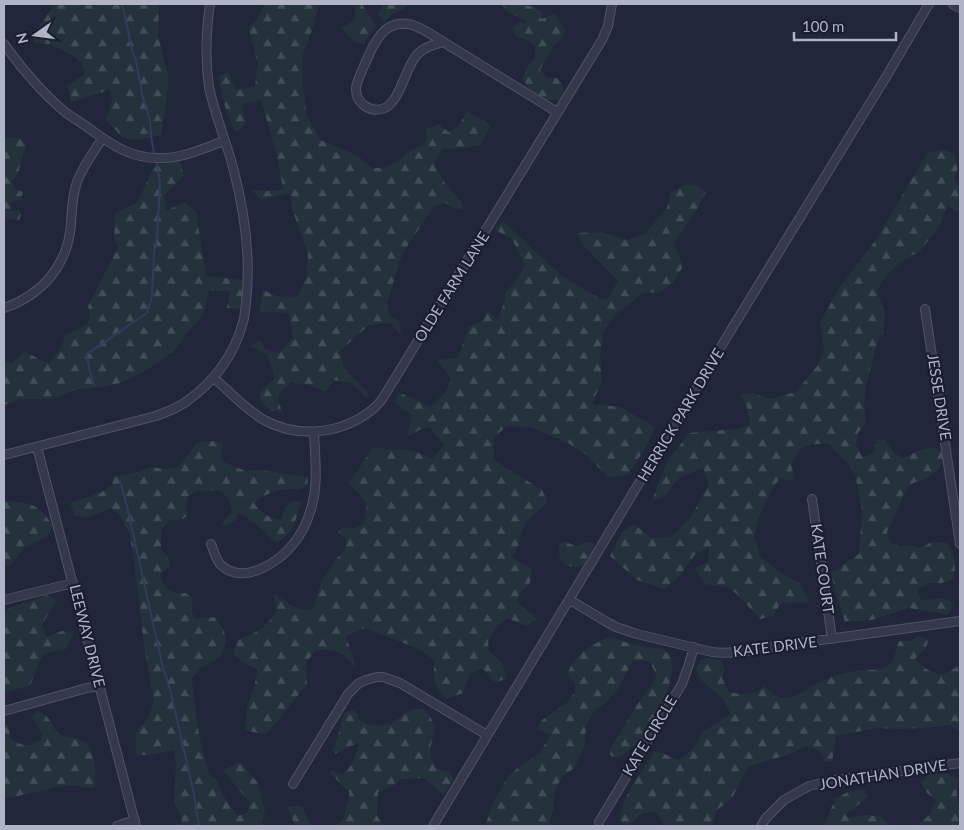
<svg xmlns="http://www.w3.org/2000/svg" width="964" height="830" font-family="Lato,sans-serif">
  <defs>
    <pattern id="forest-firs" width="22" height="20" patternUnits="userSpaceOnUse" patternTransform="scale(1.25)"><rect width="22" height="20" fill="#24323c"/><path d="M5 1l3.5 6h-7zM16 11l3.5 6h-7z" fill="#414d57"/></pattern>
  </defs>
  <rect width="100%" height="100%" fill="#22263b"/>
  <path fill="url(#forest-firs)" d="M51,4H159L158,35L168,76L167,96L161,135L137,140L123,138L106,120L112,99L109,90L71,102L67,86L85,74L81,62L68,53L50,44L34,43L32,35L44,20L53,7Z
    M265,4H319L314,25L302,57L303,87L307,116L320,140L350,152L361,159L372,168H384L396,162L411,150L426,142V129L440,124L448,132L458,127L467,111L491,125L480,145L466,148L442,149L434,163L444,182L462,203L463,210L453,208L446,203L434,206L402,254L387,303L389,315L399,321L402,336L390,323L369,325L340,351L344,368L368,392L367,398L351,383L334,380L326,391L308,385L291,382C279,393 274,396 283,412L271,411L260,401V391L274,379L273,371L267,355L250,346L260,340L265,349L279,353L293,338L289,313L272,312H259L263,290L276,296L298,297L306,277L308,254L296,220L292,210L291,193L261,200L252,190L267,191L283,189L277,156L261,100L242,104L246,123L236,132C225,115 222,95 219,76L228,72L237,90L255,86L258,64L249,31V27L256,21Z
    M356,4H362L376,26L363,44L354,41L341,28L355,20Z
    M383,4H407L404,9L392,14L385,23L378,14Z
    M502,4C517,4 529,3 542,12L541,19L554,14L565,29L563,38L554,45L540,70L547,78H557L562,84L564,91L560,100H544L528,87L523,79L527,67L535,58V47L528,40L520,38L514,34L513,27L520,22L525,24L527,21C517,14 508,16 502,4Z
    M4,137L20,138L26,145L18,173L12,181L14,188L23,192L21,200L14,201L9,203L11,211L19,210L21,215L19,220L13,219L4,221Z
    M943,150L953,153L958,167L955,179L960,189V213L958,211L947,206L940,225L920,251L902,261L885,277L877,290L885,314L883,333L876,346L866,386L864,405L866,422L858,433L856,444L863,457L873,454L877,440L884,439L894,453L903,458C913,454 930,443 939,450C940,450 944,457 944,457L939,469L926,479L913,483L903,495L899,507L887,532L890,542L900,547L911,545L917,548L925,546L931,542L947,543C955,557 957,563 953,579L942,583H930L917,589L921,600L938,599L942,598L950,601L953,604L950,612L947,614L908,608L872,620L845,622L836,594L831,573L859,554L862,511L855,474L847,463L829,444C806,444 802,443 791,464L795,479L787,481L780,478L771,491L759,517L754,535L760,556L780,573L800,583L809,602L781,603L773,616L760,619L739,596L728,587L704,584L695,568L708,562L709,548L696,553L679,577L664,589L637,580L610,556L622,532L634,524L651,538L672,537L691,516L709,485L703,468L680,477L666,495L651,503L667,462L689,433L737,429L750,425L747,407L740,394L752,393L770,399L796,392L818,365L824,349L820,323L838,290L878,237L927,153Z
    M179,159L184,175L164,196L166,211L184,202L196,212L206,276L243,280V295L239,309L227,308L230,291H217L209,290L206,303L204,314L187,333L176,349L159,362L143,372L120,383L103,387L78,389L53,399H23L4,405V361L12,363L25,351L40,360L49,363L61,348L65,336L87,324L90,316L88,306L118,248L114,237L115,213L137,203L154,167Z
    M686,184L697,185L706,192L696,211L674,243L683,266L673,283L660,292L643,293L615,315L604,331L600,356L602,380L592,404L620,407L655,427L645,448L628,475L608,477L584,453L568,443L530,427L507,426L494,437V460L542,490L548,502L526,522L521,533L519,544L512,558L532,569L530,583L521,592L516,601L537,619L526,626L507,618L496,628L488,641L489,651L502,663L507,679L495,682L482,668L470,674L463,693L447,699C432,684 434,680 434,660L419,649L365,628L346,636L356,668C341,652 339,648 316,651L306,662L307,684L266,735L245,730L247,708L254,687L258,670L244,663L233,654L238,640C257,633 265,628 277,611L273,595H277C291,607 295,609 313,610L321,582L337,558L346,548V538L338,532L342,527C353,530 356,529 364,522L367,504L355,489L349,483L373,448L412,450L432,459L444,445L430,427L419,430L407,437L412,415L395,403L398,392L430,407L446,392L451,379L437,360L458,358L469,326L482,321L488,310L498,320L505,300V294L517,279L525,265L512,239L494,229L503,221L562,276L599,298L607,300L618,281L582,244L577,233L601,232L627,240L646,233L667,208L670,193Z
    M213,441L223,444L221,454L223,462L246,471L261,470L308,477L307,486C298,491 298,489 288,489C274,490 264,495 254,503C263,515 268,517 281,520L286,506L294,501L301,502C295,521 295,533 276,543C265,531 253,521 239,513L234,521L224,527L222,523L232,511L229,498L219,490L198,491L188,496L186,505L188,515L183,519L170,520L161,530V550L168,557L170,566L160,574C162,589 171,594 186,593L192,598V613L196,619L215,617L224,631L226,642L221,656L200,669L192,678C195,711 199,744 210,776L216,779L222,794L237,816L247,813L250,803L231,780L224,770L240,762L258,783L265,812L261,826H181L182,819L174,803L176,762L174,750L150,755H136V732L149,716L154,702L144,646L139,600L130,535L119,514L111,508L86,518L75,515L70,503L102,492L112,485L113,477L137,472L150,467L165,469L177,467L188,455L196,443Z
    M4,501C32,503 35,502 53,525L48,536L24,548L10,566L4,567Z
    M565,542L576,546L587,542H591L594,545L592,551L590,552L583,566C573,568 568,567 560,560L559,543Z
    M47,595L56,600L42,625L46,637L62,631L74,633L66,649L46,653L41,658L30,686L4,692V614L10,607L26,603Z
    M922,636L928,641L926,648L915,659C923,667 934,677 946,673C951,671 956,667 960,665V732L950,725L922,728L897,729L876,728L836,736L832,762L825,761L818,750L806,746L788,755L768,760L748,767L732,798L717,810L712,826H663V822L655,811L641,814L633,822L625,825L619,819C624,793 641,773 655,751L664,754L678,760C690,752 697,748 701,733L731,714L723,699L700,679L696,668L701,660L709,658L721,661L725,669L722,678L729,692C742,695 754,696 765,686C769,692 777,697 784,698C797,700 807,687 819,682C830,677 847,672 860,670C868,668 878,672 886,667C896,662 895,650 899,641H910L916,637Z
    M611,637L634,645L664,649C667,653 672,658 672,662C675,683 653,726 640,741C633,748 625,753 618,758L611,756L609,751L639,702L654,681L656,674L650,662L643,660L633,661L617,690L608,700L592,714L586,726L584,747L574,768L562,777L555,790L552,815L550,821L551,826H485L494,801L509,775L524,763L539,754L550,736L538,728L542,720L568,702L575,692V683L567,675C574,655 592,643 611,637Z
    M415,709H424L430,716L435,728L431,745V759L438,769L450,772L453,780L444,795L424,778L401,779L394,785L378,792L377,816L384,826H336L343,819L349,799V792L330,773L332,770L342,775C353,766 355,758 359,744C348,745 344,750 335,754L332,749L335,746L344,713L353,710L358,715L360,720L366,724L378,726L391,724L404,714Z
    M39,711C42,713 46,715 48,718C52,723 54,730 59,734C65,737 72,737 78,739C97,744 96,772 95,787L87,788L77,786H61L4,799V724H7L12,740C25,747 29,747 41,740L42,734L32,717Z
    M931,772L948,774L959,779L957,792L958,804L960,806V826H917L930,814L936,800L927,793L921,782Z
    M864,789L868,797L846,814L848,818L868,815L882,817L890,826H824L835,799L850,791Z
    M295,806H302L310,824L314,826H295L287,807Z"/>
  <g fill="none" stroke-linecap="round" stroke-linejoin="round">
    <path stroke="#333a61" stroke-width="2" d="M121,4L124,11L132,51L136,61L142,94L150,120L151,136L154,153
      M94,385L89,368L87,354L147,313L152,296L154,251L157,238L160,184L157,164
      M120,481L126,502L163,668L170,689L193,789L199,826"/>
    <defs>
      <path id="minor" d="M443,42C433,45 422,48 416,56C405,69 399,105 382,109C369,112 356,103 356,89C356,82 361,74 363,68C372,48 381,20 408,24C420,25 447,45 458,51L557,112
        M4,44C22,69 41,92 65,112C73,118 82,123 90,129C113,146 132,159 162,158C184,158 204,148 224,141
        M4,308C42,295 68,265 71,224C72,209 72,196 77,182C83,166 93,153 102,139
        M925,309L960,544
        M214,378C230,392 245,409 264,420C299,439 344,434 374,408C379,404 383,398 386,393L602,40L608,26L612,4
        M37,447L136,826
        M4,455L156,416C167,412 178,408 187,401C214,382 235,354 243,322C245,316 245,310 246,303C251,259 245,214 234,171C227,143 215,116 209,87C205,60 206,31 210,4
        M812,499L832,639
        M211,544C214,551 216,560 221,565C244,586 279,562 294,543C301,534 307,523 310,512C319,487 315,458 314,432
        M4,600L73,583
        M570,600L605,621L616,627L637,634L712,652C729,654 745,652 763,648L960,621
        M4,711L87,688L99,686
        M293,784L348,694L359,683L366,680L377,677H383L400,683L487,735
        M599,822L682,684L689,664L694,647
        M117,826L135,820
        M433,826L731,330L886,77L929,4
        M761,826L766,818L784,800L809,786L835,780L960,763"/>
      <path id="tertiary" d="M954,4L960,7"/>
    </defs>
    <use href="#minor" stroke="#515366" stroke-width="10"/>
    <use href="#tertiary" stroke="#515366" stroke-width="12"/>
    <use href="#minor" stroke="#36394b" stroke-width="8"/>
    <use href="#tertiary" stroke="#36394b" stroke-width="10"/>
  </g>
  <g text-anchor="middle" stroke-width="4.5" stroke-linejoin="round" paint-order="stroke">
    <g font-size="15" fill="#b1b3c7" stroke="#1b1e30">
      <text transform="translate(452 287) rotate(-58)" y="5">OLDE FARM LANE</text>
      <text transform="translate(939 397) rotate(81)" y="5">JESSE DRIVE</text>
      <text transform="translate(681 415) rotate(-59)" y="5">HERRICK PARK DRIVE</text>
      <text transform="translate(822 569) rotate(82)" y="5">KATE COURT</text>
      <text transform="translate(87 636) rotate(76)" y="5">LEEWAY DRIVE</text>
      <text transform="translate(775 647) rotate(-7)" y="5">KATE DRIVE</text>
      <text transform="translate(650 736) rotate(-59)" y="5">KATE CIRCLE</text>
      <text transform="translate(883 775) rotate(-9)" y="5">JONATHAN DRIVE</text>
    </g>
  </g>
  <rect width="964" height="830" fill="none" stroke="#b1b3c7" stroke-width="10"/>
  <g transform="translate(35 35) rotate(256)" stroke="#1b1e30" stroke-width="4" paint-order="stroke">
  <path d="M0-4L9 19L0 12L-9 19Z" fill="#b1b3c7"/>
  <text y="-8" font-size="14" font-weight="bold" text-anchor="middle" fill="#b1b3c7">N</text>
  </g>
  <path d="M794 32v8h102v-8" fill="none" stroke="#b1b3c7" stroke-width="2.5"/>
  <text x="802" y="32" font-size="15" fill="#b1b3c7" stroke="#1b1e30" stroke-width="4" paint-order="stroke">100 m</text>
</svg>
